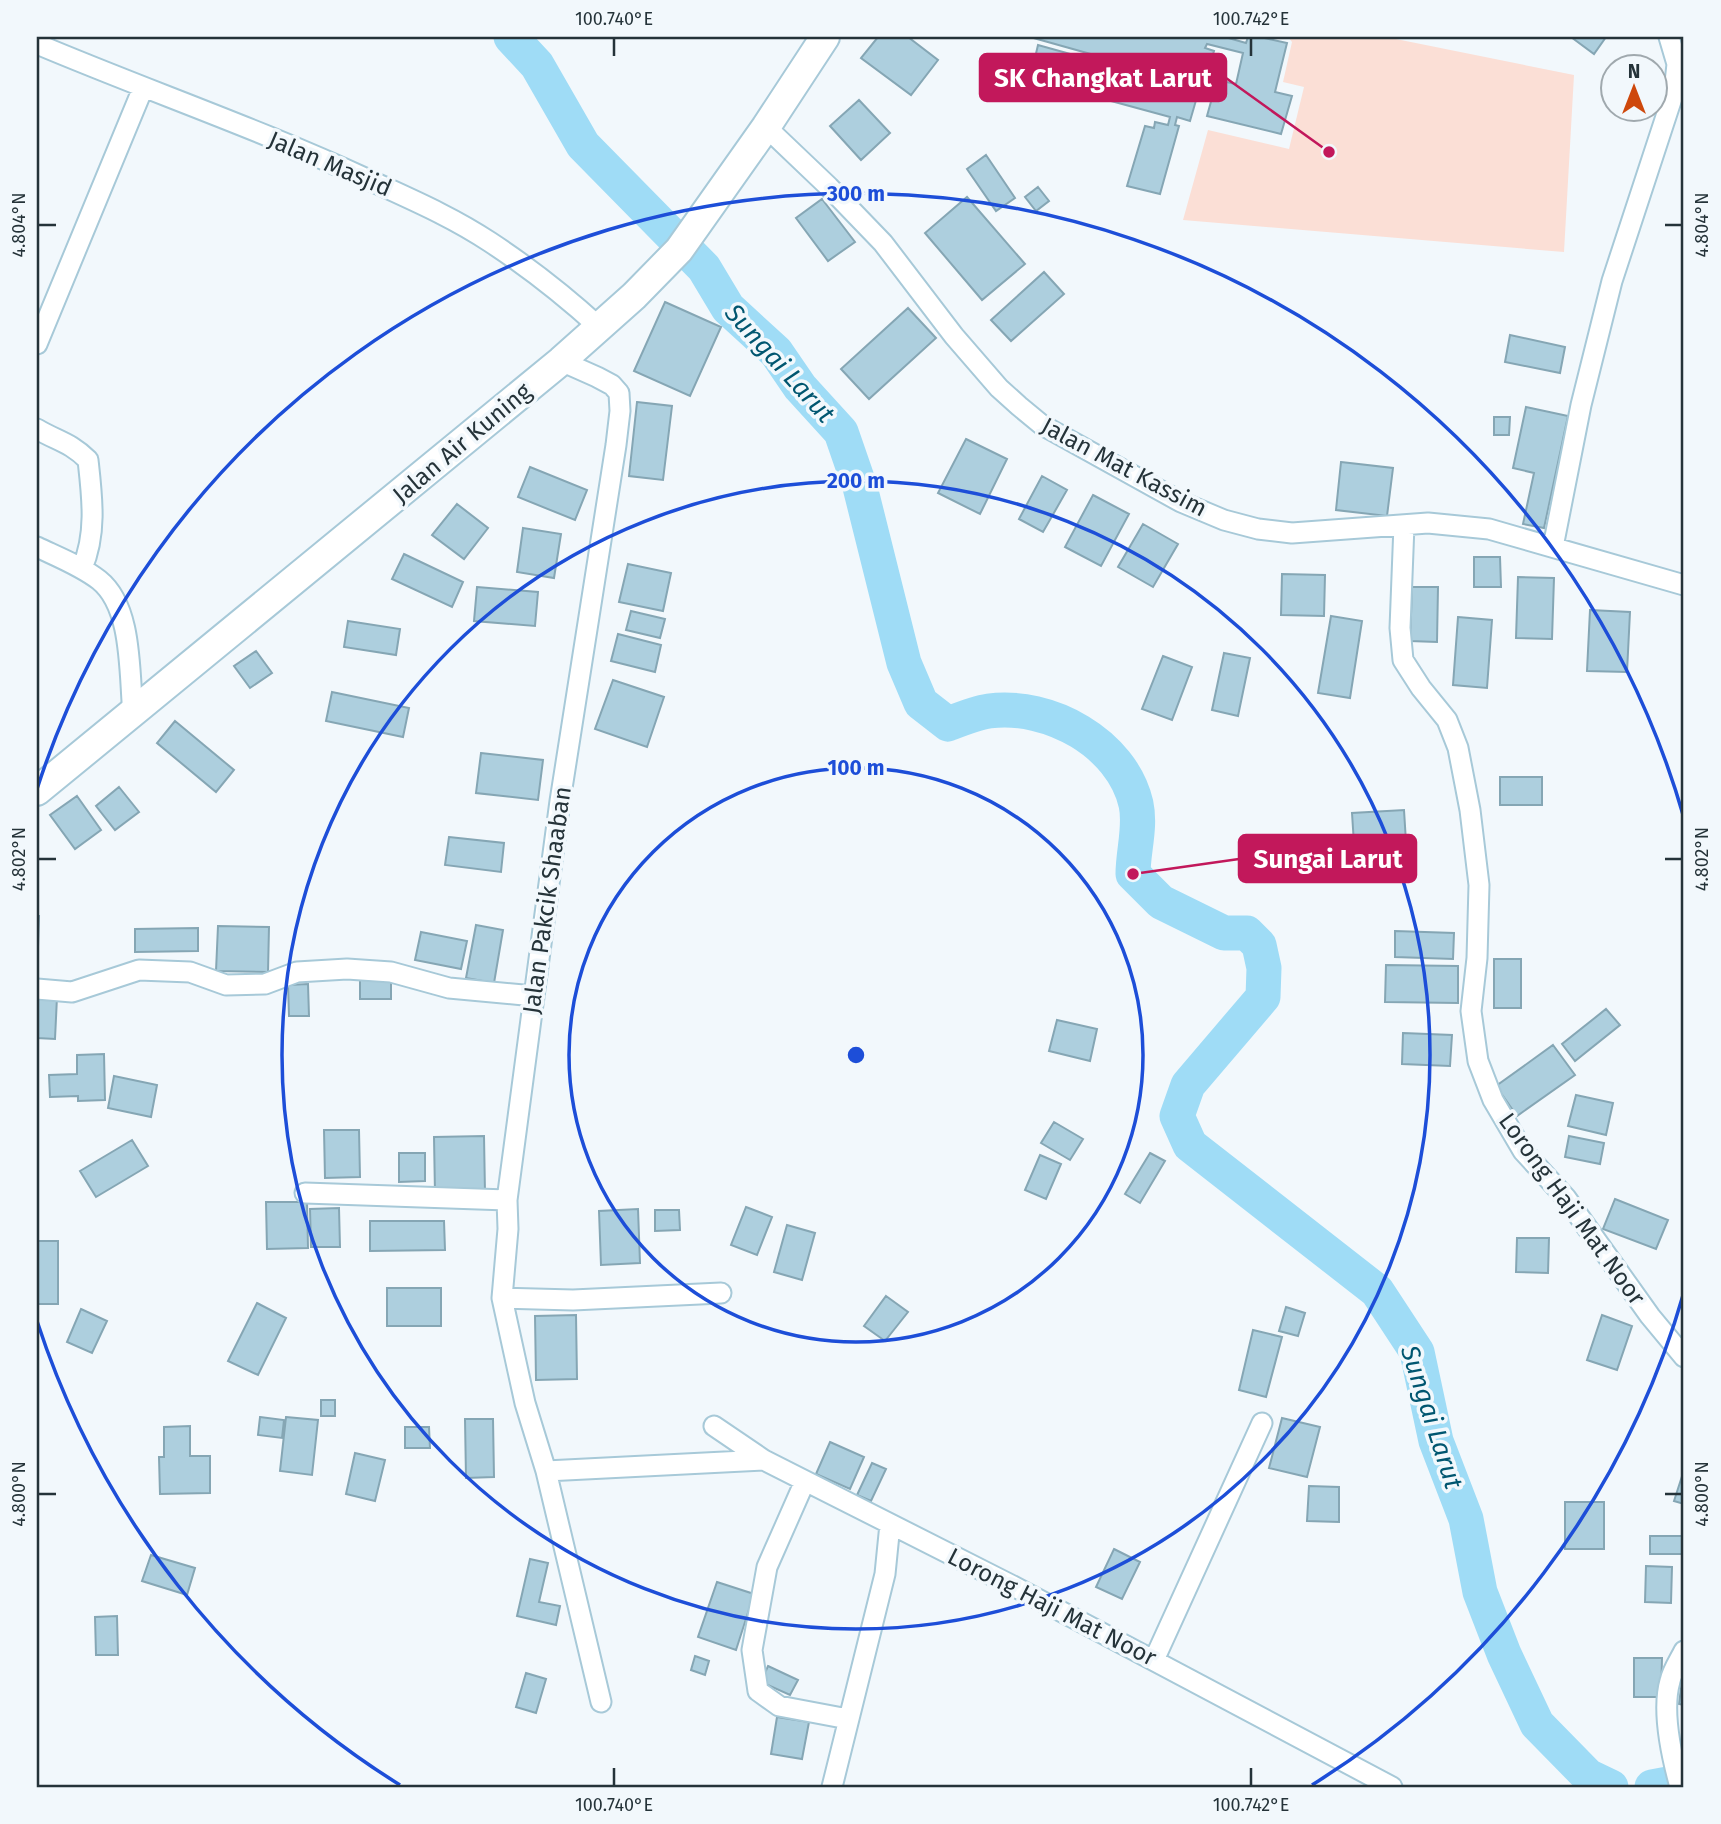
<svg xmlns="http://www.w3.org/2000/svg" width="1721" height="1824" font-family="'Fira Sans',sans-serif">
  <rect width="100%" height="100%" fill="#f2f8fc"/>
  <path fill="#fbdfd6" d="M1288,37H1386L1574,75L1564,252L1183,220L1208,130L1289,149L1304,87L1283,82L1292,42Z"/>
  <g fill="none" stroke-linecap="round" stroke-linejoin="round">
    <path stroke="#9fdcf6" stroke-width="35" d="M511,37L537,65L583,145L704,268L728,308L776,352L800,387L841,432L860,487L904,663L921,703L948,724C961,719 976,713 989,711C1049,703 1122,743 1136,804C1141,827 1133,851 1133,874L1161,902L1224,933H1247L1259,945L1264,968L1263,997L1188,1085L1177,1116L1190,1145L1377,1291L1417,1352L1436,1441L1466,1519L1480,1592L1504,1654L1537,1724L1588,1776L1611,1787
      M1652,1787L1684,1781"/>
  </g>
  <path fill="#adcfde" stroke="#85a6b4" stroke-width="2" d="M878,37H908L938,60L911,95L861,58Z
    M1030,37H1225L1246,43L1248,37H1260L1287,43L1275,92L1292,96L1281,134L1207,116L1217,80L1236,84L1243,53L1207,44L1205,48L1214,51L1204,84L1125,65L1123,69L1199,90L1190,121L1177,117L1175,125L1179,126L1160,194L1127,186L1145,126L1154,128L1155,122L1168,125L1170,117L1030,79L1038,45L1117,67L1119,62Z
    M1571,37H1606L1594,54Z
    M859,100L890,133L861,160L830,126Z
    M986,155L1015,198L996,211L967,169Z
    M1038,187L1049,201L1036,211L1025,197Z
    M967,197L1025,264L982,300L925,233Z
    M822,199L855,242L828,261L796,218Z
    M1044,272L1064,294L1011,341L991,320Z
    M665,302L721,327L690,396L634,371Z
    M908,308L936,338L869,399L841,369Z
    M1510,335L1565,347L1560,373L1505,362Z
    M637,402L672,406L663,480L629,476Z
    M1526,407L1568,416L1544,528L1523,524L1534,473L1513,468Z
    M1494,417H1510L1509,435H1494Z
    M966,439L1007,459L980,514L938,493Z
    M1341,462L1393,468L1387,516L1336,510Z
    M530,467L587,490L575,520L518,497Z
    M1042,476L1067,490L1043,532L1019,519Z
    M1093,495L1129,514L1101,566L1065,547Z
    M457,504L488,528L464,559L432,535Z
    M1143,524L1178,544L1153,587L1118,567Z
    M523,528L561,534L554,578L517,572Z
    M404,554L463,582L452,607L392,579Z
    M1474,557H1500L1501,587H1474Z
    M628,564L671,573L663,611L619,602Z
    M1282,574L1325,575L1324,616L1281,615Z
    M1518,577L1554,578L1552,639L1516,638Z
    M477,587L538,592L535,626L474,621Z
    M1412,587H1438L1437,642L1410,641Z
    M1590,610L1630,612L1627,672L1587,671Z
    M631,611L665,619L660,638L626,630Z
    M1331,616L1362,621L1350,698L1318,693Z
    M1458,617L1492,620L1487,688L1453,685Z
    M348,621L400,629L396,655L344,647Z
    M618,634L661,645L655,672L611,661Z
    M256,651L272,673L250,688L234,666Z
    M1224,653L1250,658L1238,716L1212,710Z
    M1163,656L1192,667L1172,720L1142,709Z
    M613,680L664,697L647,747L595,729Z
    M332,692L409,708L403,737L326,721Z
    M175,721L234,770L216,792L157,743Z
    M481,753L543,760L538,800L476,793Z
    M1500,777H1542V805H1500Z
    M119,787L139,812L115,830L96,806Z
    M77,796L101,830L75,849L50,815Z
    M1404,810L1406,842L1354,844L1352,813Z
    M449,837L504,843L501,872L445,865Z
    M37,916H39L37,977Z
    M476,925L503,930L494,983L466,978Z
    M218,926L269,927L268,972L216,971Z
    M198,928V951L135,952V929Z
    M1395,931L1454,933L1453,959L1395,957Z
    M421,932L467,941L461,969L415,960Z
    M1494,959H1521V1008H1494Z
    M1386,965L1458,966V1003L1385,1002Z
    M391,978V999H360V979Z
    M308,984L309,1016H289L288,985Z
    M38,996L57,997L55,1039L37,1038Z
    M1606,1009L1620,1025L1575,1061L1562,1044Z
    M1057,1020L1097,1029L1090,1061L1049,1051Z
    M1403,1033L1452,1035L1450,1066L1402,1064Z
    M1553,1045L1575,1075L1517,1116L1496,1086Z
    M104,1054L105,1100L78,1101V1096L50,1097L49,1075L77,1074V1055Z
    M114,1076L157,1085L151,1117L108,1108Z
    M1576,1095L1613,1103L1606,1135L1568,1126Z
    M1054,1122L1083,1139L1070,1160L1041,1143Z
    M324,1130H359L360,1177L325,1178Z
    M484,1136L485,1193L435,1194L434,1137Z
    M1569,1136L1604,1143L1600,1164L1565,1157Z
    M132,1140L148,1166L96,1197L80,1171Z
    M399,1153H425V1181L399,1182Z
    M1150,1153L1165,1161L1140,1203L1125,1194Z
    M1040,1155L1061,1164L1046,1199L1025,1190Z
    M1615,1199L1668,1220L1656,1249L1603,1229Z
    M266,1202H307L308,1248L267,1249Z
    M746,1207L772,1217L757,1255L731,1245Z
    M339,1208L340,1247H311L310,1209Z
    M638,1209L640,1263L601,1265L599,1211Z
    M655,1210H679L680,1230L655,1231Z
    M370,1221H444L445,1250L370,1251Z
    M787,1225L815,1233L802,1280L774,1272Z
    M1517,1238H1549L1548,1273L1516,1272Z
    M37,1241H58V1304H37Z
    M387,1288H441V1326H387Z
    M886,1296L908,1312L885,1341L864,1326Z
    M257,1303L286,1318L258,1375L228,1361Z
    M1286,1307L1305,1313L1298,1336L1279,1331Z
    M81,1309L107,1321L92,1353L67,1342Z
    M576,1315L577,1379L536,1380L535,1316Z
    M1602,1315L1632,1326L1617,1370L1587,1360Z
    M1253,1330L1282,1337L1266,1397L1239,1390Z
    M321,1400H335V1416H321Z
    M260,1417L284,1420L282,1438L258,1435Z
    M286,1417L318,1420L312,1475L280,1471Z
    M1282,1418L1320,1427L1307,1477L1269,1468Z
    M465,1419H493L494,1477L466,1478Z
    M190,1426V1456H210V1493L160,1494L159,1457H164V1427Z
    M405,1427H429L430,1448H405Z
    M830,1442L864,1457L850,1489L816,1474Z
    M355,1453L385,1460L375,1501L346,1494Z
    M872,1463L886,1469L871,1501L857,1495Z
    M1684,1470V1504L1674,1501Z
    M1309,1486L1339,1487V1522L1307,1521Z
    M1565,1502H1604V1549H1565Z
    M1650,1536H1684V1554H1650Z
    M1114,1549L1140,1562L1122,1599L1096,1587Z
    M151,1555L195,1568L187,1595L142,1581Z
    M530,1559L548,1563L539,1602L560,1606L556,1625L517,1616Z
    M1646,1566L1672,1567L1671,1603L1645,1602Z
    M717,1582L754,1594L736,1650L698,1637Z
    M117,1616L118,1655H96L95,1617Z
    M695,1656L709,1661L705,1675L691,1670Z
    M1634,1658H1662L1661,1697H1634Z
    M768,1666L798,1680L790,1695L761,1682Z
    M526,1673L546,1679L536,1713L516,1707Z
    M1682,1681H1684V1705L1679,1704Z
    M777,1717L809,1722L802,1759L771,1754Z"/>
  <g fill="none" stroke-linecap="round" stroke-linejoin="round">
    <defs>
      <path id="street" d="M37,44C146,90 259,129 367,179C408,198 451,216 490,242C528,267 565,296 599,327
        M766,127L829,187L883,243L954,336L999,388L1019,406L1042,425L1181,502L1224,520L1258,529L1292,533L1428,523L1489,529L1684,585
        M37,344L143,88
        M561,361L597,377L612,385L619,393L620,411L616,445L560,801L507,1200L508,1229L502,1298L525,1403L546,1471L601,1702
        M37,429C57,441 70,442 88,460C92,496 97,534 82,568
        M1404,525L1400,628L1403,660L1421,688L1447,720L1458,748L1470,810L1479,885L1477,958L1471,1011L1478,1061L1493,1100L1523,1151L1566,1198L1650,1316L1684,1357
        M37,547C58,557 81,566 99,580C133,607 129,674 133,714
        M1553,547L1581,405L1612,281L1674,92L1677,64L1669,37
        M37,989L72,992L139,970L190,972L226,985L265,984L297,972L347,969L391,972L449,988L534,996
        M305,1193L507,1200
        M502,1298L573,1300L721,1293
        M714,1426L764,1460L1015,1587L1392,1787
        M546,1471L764,1460
        M805,1481L767,1567L752,1650L758,1691L779,1706L848,1719
        M1154,1660L1262,1423
        M832,1787L885,1574L890,1524
        M1680,1787C1672,1758 1661,1712 1670,1681C1672,1671 1679,1661 1684,1651"/>
      <path id="secondary" d="M37,791L561,361L634,296L679,250L766,127L825,37"/>
    </defs>
    <use href="#street" stroke="#a7c9d8" stroke-width="23"/>
    <use href="#secondary" stroke="#a7c9d8" stroke-width="32"/>
    <use href="#street" stroke="#fff" stroke-width="19"/>
    <use href="#secondary" stroke="#fff" stroke-width="28"/>
  </g>
  <path fill="none" stroke="#253339" stroke-width="2.5" d="M614,38V56M1251,38V56M38,225H56M1665,225H1682M38,859H56M1665,859H1682M38,1494H56M1665,1494H1682M614,1768V1786M1251,1768V1786"/>
  <g fill="none" stroke="#1d4ed8" stroke-width="3.5">
    <circle cx="856" cy="1055" r="287"/>
    <circle cx="856" cy="1055" r="574"/>
    <path d="M1684 1292A861 861 0 0 1 1312 1785M400 1785A861 861 0 0 1 37 1321M37 789A861 861 0 0 1 1684 818"/>
  </g>
  <g text-anchor="middle" stroke-width="7" stroke-linejoin="round" paint-order="stroke">
    <g font-size="24" fill="#253339" stroke="#f2f8fc">
      <text transform="translate(330 164) rotate(23)" y="8">Jalan Masjid</text>
      <text transform="translate(462 443) rotate(-40)" y="8">Jalan Air Kuning</text>
      <text transform="translate(1124 467) rotate(28)" y="8">Jalan Mat Kassim</text>
      <text transform="translate(547 900) rotate(-82)" y="8">Jalan Pakcik Shaaban</text>
      <text transform="translate(1572 1209) rotate(54)" y="8">Lorong Haji Mat Noor</text>
      <text transform="translate(1052 1607) rotate(27)" y="8">Lorong Haji Mat Noor</text>
    </g>
    <g font-size="26" font-style="italic" fill="#005670" stroke="#f2f8fc">
      <text transform="translate(780 363) rotate(48)" y="9">Sungai Larut</text>
      <text transform="translate(1432 1417) rotate(72)" y="9">Sungai Larut</text>
    </g>
  </g>
  <circle cx="856" cy="1055" r="10" fill="#1d4ed8" stroke="#f2f8fc" stroke-width="3.5"/>
  <g font-size="21" text-anchor="middle" font-weight="bold" fill="#1d4ed8" stroke="#f2f8fc" stroke-width="7" stroke-linejoin="round" paint-order="stroke">
    <text x="856" y="201">300 m</text>
    <text x="856" y="488">200 m</text>
    <text x="856" y="775">100 m</text>
  </g>
  <path fill="none" stroke="#c2185b" stroke-width="2.5" d="M1329 152L1226 78M1133 874L1239 859"/>
  <g fill="#c2185b" stroke="#f2f8fc" stroke-width="2.5">
    <circle cx="1329" cy="152" r="7"/>
    <circle cx="1133" cy="874" r="7"/>
  </g>
  <g fill="#c2185b" stroke="#c2185b" stroke-width="2.5">
    <rect x="980" y="54" width="246" height="47" rx="7"/>
    <rect x="1239" y="835" width="177" height="47" rx="7"/>
  </g>
  <g font-size="26" text-anchor="middle" font-weight="bold" fill="#fff">
    <text x="1103" y="87">SK Changkat Larut</text>
    <text x="1328" y="868">Sungai Larut</text>
  </g>
  <rect width="1721" height="1824" fill="none" stroke="#f2f8fc" stroke-width="77"/>
  <g transform="translate(1634 88)"><circle r="33" fill="#f2f8fc" stroke="#a0a9ae" stroke-width="2"/>
  <path d="M0-5L12 26L0 18L-12 26Z" fill="#ce480c"/>
  <text y="-10" font-size="19" font-weight="bold" text-anchor="middle" fill="#253339">N</text>
  </g>
  <rect x="38" y="38" width="1644" height="1748" fill="none" stroke="#253339" stroke-width="2.5"/>
  <g font-size="18" text-anchor="middle" fill="#253339">
    <text x="614" y="25">100.740°E</text>
    <text x="1251" y="25">100.742°E</text>
    <text transform="translate(19 225) rotate(-90)" y="6">4.804°N</text>
    <text transform="translate(1702 225) rotate(-90)" y="6">4.804°N</text>
    <text transform="translate(19 859) rotate(-90)" y="6">4.802°N</text>
    <text transform="translate(1702 859) rotate(-90)" y="6">4.802°N</text>
    <text transform="translate(19 1494) rotate(-90)" y="6">4.800°N</text>
    <text transform="translate(1702 1494) rotate(-90)" y="6">4.800°N</text>
    <text x="614" y="1811">100.740°E</text>
    <text x="1251" y="1811">100.742°E</text>
  </g>
</svg>
